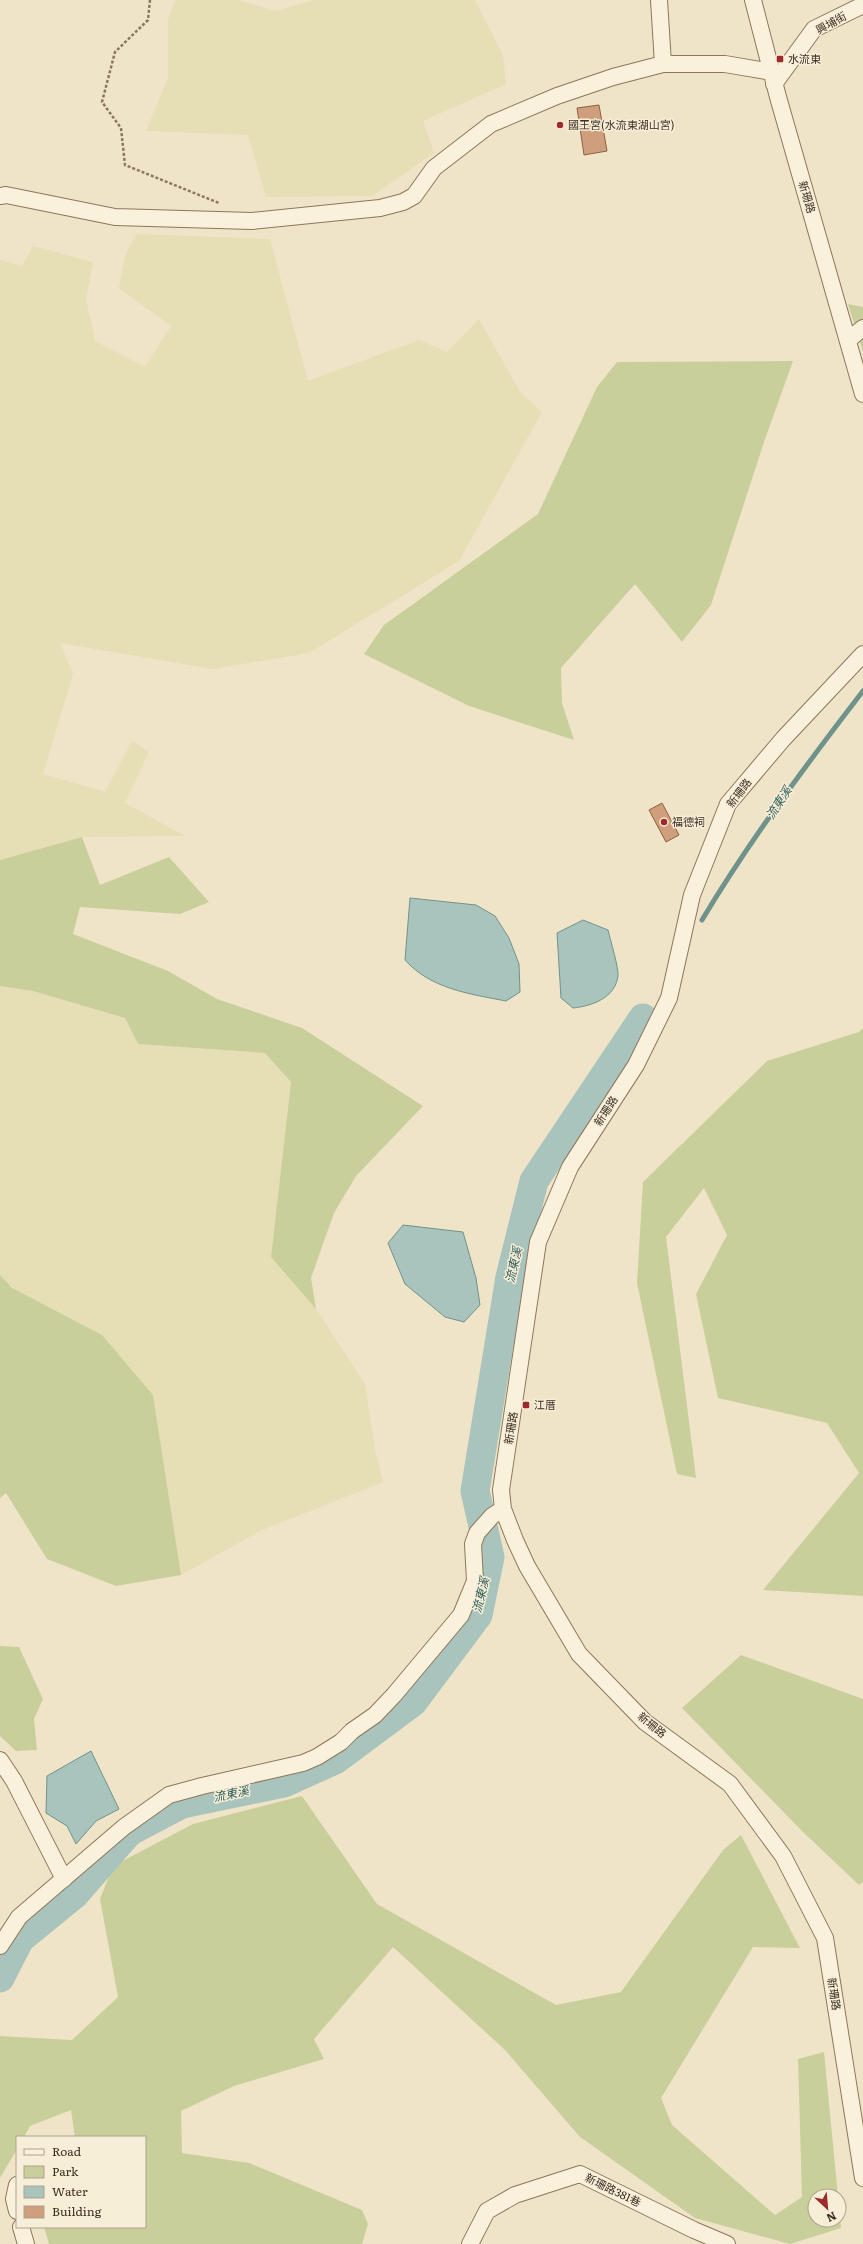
<svg xmlns="http://www.w3.org/2000/svg" width="863" height="2244" font-family="Literata,'Noto Sans TC',serif">
  <rect width="100%" height="100%" fill="#f0e4c8"/>
  <path fill="#e6deb5" d="M176,0H239L275,11L314,0H475L503,55L506,84L423,121L434,153L372,196L266,197L248,135L146,131L168,78V19Z
    M137,234L270,239L308,381L419,340L447,352L479,319L520,392L542,412L459,561L309,653L213,669L60,643L73,674L43,774L105,792L132,741L149,752L125,803L185,836L82,837L0,860V260L22,266L33,246L93,262L86,299L95,341L145,367L171,326L119,288L126,253Z
    M0,986L33,991L125,1018L138,1044L265,1053L291,1082L271,1257L316,1309L365,1384L375,1450L383,1482L260,1531L181,1575L153,1395L12,1288L0,1275Z"/>
  <path fill="#c9cf9b" d="M848,304L863,307V352Z
    M793,361L764,442L711,605L682,642L635,584L561,668L562,703L574,740L469,706L364,654L384,625L538,514L597,387L617,362Z
    M82,837L100,885L169,857L209,902L180,914L80,907L73,934L168,971L217,999L302,1028L423,1106L356,1176L334,1213L311,1278L316,1309L271,1257L291,1082L265,1053L138,1044L125,1018L33,991L0,986V860Z
    M863,1028V1596L763,1590L859,1473L827,1423L718,1398L696,1294L727,1235L704,1188L666,1237L696,1478L677,1474L637,1283L643,1182L767,1061L859,1032Z
    M0,1275L12,1288L102,1335L153,1395L181,1575L116,1586L47,1559L6,1493L0,1498Z
    M0,1646L19,1647L43,1699L34,1719L37,1750L16,1751L0,1736Z
    M741,1655L863,1699V1882L859,1885L803,1832L682,1708Z
    M302,1796L377,1904L556,2005L621,1992L723,1850L741,1835L800,1948L753,1947L661,2098L672,2125L775,2215L802,2197L798,2059L824,2052L838,2196H815V2220H839V2207L841,2228L790,2244L695,2218L580,2137L505,2050L393,1947L314,2039L324,2059L234,2086L181,2111L182,2153L249,2163L362,2210L368,2224L362,2244H49L44,2227H145V2137H75L71,2110L30,2126L24,2137H17V2149L0,2178V2036L72,2040L118,1997L100,1899L113,1866L193,1824Z"/>
  <path fill="#a9c4bc" stroke="#6f938a" d="M410,898L476,905L495,916L509,938L519,964L520,992L506,1001C470,994 431,989 405,960Z
    M583,920L608,930C610,939 619,968 618,976C615,998 592,1006 573,1008L561,998L557,933Z
    M403,1225L463,1232L476,1278L480,1305L464,1322L445,1317L405,1284L388,1243Z
    M91,1751L119,1809L96,1821L76,1844L67,1826L46,1813L47,1776Z"/>
  <g fill="none" stroke-linecap="round" stroke-linejoin="round">
    <path stroke="#6f938a" stroke-width="5" d="M702,920C750,840 806,765 863,691"/>
    <path stroke="#a9c4bc" stroke-width="29" d="M0,1978L20,1939L75,1894L129,1832L182,1804L284,1783L335,1760L413,1702L478,1615L490,1557L475,1491L510,1277L534,1181L643,1018"/>
  </g>
  <path fill="#cf9f7d" stroke="#8d5f41" d="M599,105L607,151L584,155L577,108Z
    M662,803L679,835L666,842L649,810Z"/>
  <g fill="none" stroke-linecap="round" stroke-linejoin="round">
    <defs>
      <path id="minor" d="M659,0L663,64
        M753,0L778,97L863,394
        M774,84L814,29L863,5
        M0,196L6,195L115,217L252,221L380,208L403,202L414,196L434,168L491,124L557,96L613,77L663,64H725L772,72
        M848,340L863,328
        M863,654L783,739L728,804L692,895L669,998L636,1065L570,1167L538,1242L501,1490L503,1509L515,1540L527,1566L579,1654L645,1722L730,1784L783,1856L825,1938L863,2178
        M0,1760L14,1781L64,1879
        M0,1946L19,1917L124,1827L169,1795L202,1786L303,1763L317,1757L341,1742L352,1731L375,1715L394,1695L461,1615L475,1581L473,1544L477,1533L492,1516L503,1509
        M17,2185L14,2199L17,2211
        M21,2227L26,2244
        M470,2244L487,2211L515,2195L580,2174L694,2230L727,2244"/>
    </defs>
    <use href="#minor" stroke="#8d765c" stroke-width="18"/>
    <path stroke="#8d765c" stroke-width="2.5" stroke-dasharray="3 2" stroke-linecap="butt" d="M150,0L148,20L115,52L102,102L121,128L125,165L219,203"/>
    <use href="#minor" stroke="#faf1dc" stroke-width="16"/>
  </g>
  <g fill="#9e2a2b" stroke="#f7eed8" stroke-width="1.5">
    <rect x="776" y="55" width="8" height="8" rx="2"/>
    <circle cx="560" cy="125" r="4"/>
    <circle cx="664" cy="822" r="4"/>
    <rect x="522" y="1401" width="8" height="8" rx="2"/>
  </g>
  <g text-anchor="middle" stroke-width="3" stroke-linejoin="round" paint-order="stroke">
    <g font-size="11" fill="#3d2e20" stroke="#f7eed8">
      <text transform="translate(831 23) rotate(-29)" y="4">興埔街</text>
      <text transform="translate(807 197) rotate(74)" y="4">新珊路</text>
      <text transform="translate(739 793) rotate(-53)" y="4">新珊路</text>
      <text transform="translate(606 1111) rotate(-57)" y="4">新珊路</text>
      <text transform="translate(511 1428) rotate(-81)" y="4">新珊路</text>
      <text transform="translate(652 1725) rotate(39)" y="4">新珊路</text>
      <text transform="translate(834 1994) rotate(81)" y="4">新珊路</text>
      <text transform="translate(613 2190) rotate(26)" y="4">新珊路381巷</text>
    </g>
    <g font-size="11" fill="#3d2e20" stroke="#f7eed8" text-anchor="start">
      <text x="788" y="63">水流東</text>
      <text x="568" y="129">國王宮(水流東湖山宮)</text>
      <text x="672" y="826">福德祠</text>
      <text x="534" y="1409">江厝</text>
    </g>
    <g font-size="12" font-style="italic" fill="#2f5d5a" stroke="#f7eed8">
      <text transform="translate(779 803) rotate(-57)" y="4">流東溪</text>
      <text transform="translate(514 1265) rotate(-77)" y="4">流東溪</text>
      <text transform="translate(481 1595) rotate(-76)" y="4">流東溪</text>
      <text transform="translate(231 1794) rotate(-12)" y="4">流東溪</text>
    </g>
  </g>
  <rect x="16" y="2136" width="130" height="92" fill="#f7eed8" stroke="#ada18e"/>
  <rect x="24" y="2149" width="20" height="6" fill="#faf1dc" stroke="#ada18e"/>
  <text x="52" y="2156" font-size="12" fill="#3d2e20">Road</text>
  <rect x="24" y="2166" width="20" height="12" fill="#c9cf9b" stroke="#ada18e"/>
  <text x="52" y="2176" font-size="12" fill="#3d2e20">Park</text>
  <rect x="24" y="2186" width="20" height="12" fill="#a9c4bc" stroke="#ada18e"/>
  <text x="52" y="2196" font-size="12" fill="#3d2e20">Water</text>
  <rect x="24" y="2206" width="20" height="12" fill="#cf9f7d" stroke="#ada18e"/>
  <text x="52" y="2216" font-size="12" fill="#3d2e20">Building</text>
  <g transform="translate(827 2208) rotate(154)"><circle r="19" fill="#f7eed8" stroke="#ada18e"/>
  <path d="M0-3L7 15L0 10L-7 15Z" fill="#9e2a2b"/>
  <text y="-6" font-size="11" font-weight="bold" text-anchor="middle" fill="#3d2e20">N</text>
  </g>
</svg>
